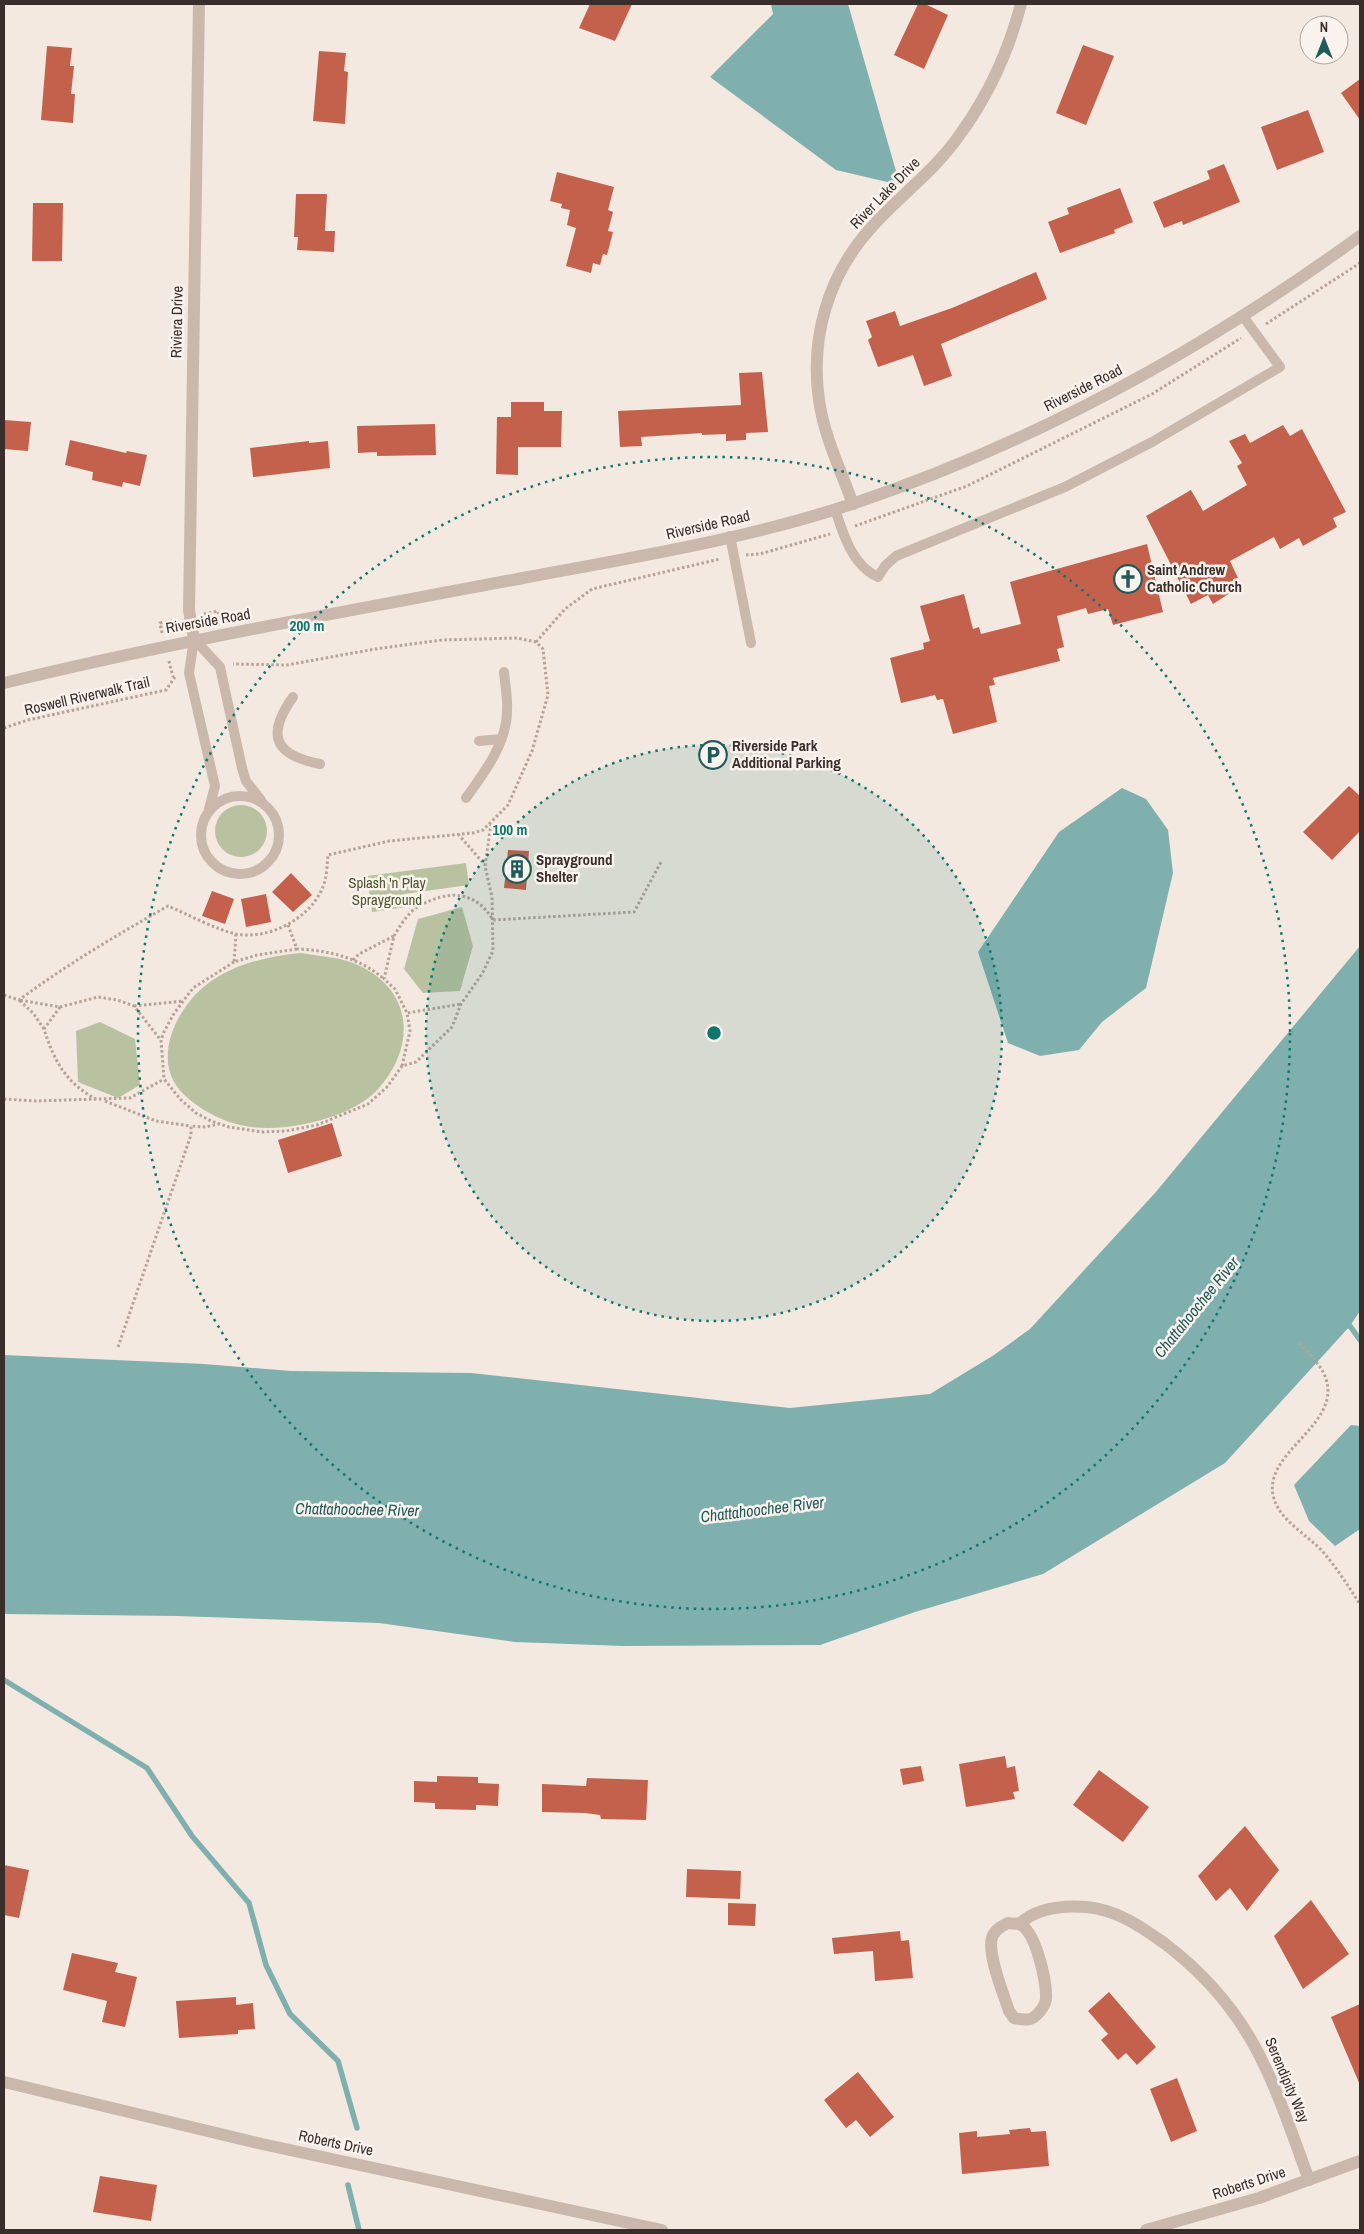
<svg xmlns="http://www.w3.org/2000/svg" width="1364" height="2234" font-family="'Archivo Narrow',sans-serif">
  <rect width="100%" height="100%" fill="#f3e9e0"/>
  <path fill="#b9c2a0" d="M215 831a26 26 0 1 1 52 0a26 26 0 1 1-52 0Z
    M466,863L469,885L404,894L406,907L372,912L367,876Z
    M462,907L473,946L460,991L423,993L404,969L418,919Z
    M301,953C318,956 338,957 353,963C412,986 418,1044 379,1088C363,1107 330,1119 305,1124C267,1131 237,1130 204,1110C195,1104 184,1096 178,1088C153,1055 178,1007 206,985C233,964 268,956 301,953Z
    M100,1022L135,1039L140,1085L118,1098L78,1082L76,1031Z"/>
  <path fill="#7fb0ae" d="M771,4H848L900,185L836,170L710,77L773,14Z
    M1122,788L1146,799L1168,830L1173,873L1146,988L1102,1022L1079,1050L1040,1056L1008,1043L978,952L1059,832Z
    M1360,946V1311L1350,1326L1225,1463L1043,1574L915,1612L820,1645L623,1646L515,1642L379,1623L177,1616L4,1614V1355L204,1364L291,1371L471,1373L790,1408L930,1394L994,1355L1030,1329L1155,1193Z
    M1351,1425L1360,1426V1529L1335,1546L1309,1521L1294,1485Z"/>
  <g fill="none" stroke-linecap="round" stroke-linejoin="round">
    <path stroke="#7fb0ae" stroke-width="5.5" d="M1344,1326H1350L1360,1340
      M4,1680L147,1768L192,1836L249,1903L266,1965L290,2014L338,2061L357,2128
      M348,2185L359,2230"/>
  </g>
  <path fill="#c4614d" d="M590,4H632L615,41L579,28Z
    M918,4H925L948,15L924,69L894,55Z
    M1083,45L1114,56L1086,125L1056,113Z
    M47,46L72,48L70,66H74L71,94H75L73,123L41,120Z
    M319,51L346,53L344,71L348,72L345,124L313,121Z
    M1360,79V120L1341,93Z
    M1308,110L1324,152L1277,170L1261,127Z
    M1224,164L1240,202L1183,225L1182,221L1164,228L1153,202L1210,179L1207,171Z
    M557,172L614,187L608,210L613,212L608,231L613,232L607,255L603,254L600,265L593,263L591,273L566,266L576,228L567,225L570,210L561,208L562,204L550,201Z
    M1120,188L1133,222L1114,230L1115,233L1060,253L1048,222L1069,214L1067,208Z
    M296,194H327L325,231H335L334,252L297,250L298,237H294Z
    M33,203H63L62,261H32Z
    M1036,272L1047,299L941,344L952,376L924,386L913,355L878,367L868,340L872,337L866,321L895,311L900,326L952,308Z
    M762,372L768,432L746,433V440L726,441V434L702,435V433L641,437L642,446L620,447L618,411L741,405L739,373Z
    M511,402H544V411H562L561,447H518V475L496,474L497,417H511Z
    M4,420L31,422L28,451L4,449Z
    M435,424L436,455L377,456V452L358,453L357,426Z
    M1283,425L1290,436L1302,429L1346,512L1333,518L1337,527L1303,546L1299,538L1280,549L1274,537L1230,561L1238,578L1225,585L1230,593L1213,604L1208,595L1191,604L1146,516L1191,490L1203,511L1247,485L1237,466L1242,463L1229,441L1245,434L1250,443Z
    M70,440L126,453L127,451L147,455L140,486L123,482L122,487L92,480L93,472L65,465Z
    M309,441V443L328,441L330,468L253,477L250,448Z
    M1147,544L1163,612L1113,625L1108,609L1088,614L1086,608L1057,616L1064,647L1057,649L1060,661L993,678L995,685L989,686L997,722L953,734L943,699L937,700L935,695L901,703L890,658L924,649L923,643L930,641L920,606L964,594L973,629L979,627L981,634L1021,624L1010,582Z
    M1349,786L1360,796V831L1332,860L1303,832Z
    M508,850L529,851L526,890L504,888Z
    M291,873L312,895L293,912L272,892Z
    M212,891L234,899L225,924L202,916Z
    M266,894L271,922L246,927L241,899Z
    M332,1123L342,1156L288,1173L278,1140Z
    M1005,1756L1007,1768L1015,1766L1019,1791L1013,1792L1015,1799L966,1807L959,1764Z
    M921,1766L924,1781L903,1785L900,1769Z
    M1099,1770L1149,1807L1123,1842L1073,1805Z
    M437,1776L478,1777V1783L499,1784L498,1806L476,1805V1810L435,1809V1803L414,1802V1781L437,1782Z
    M587,1778L648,1780L646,1820L601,1819L600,1815L585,1813L542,1812V1784L586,1786Z
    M1245,1826L1279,1870L1247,1911L1230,1888L1216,1901L1198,1876Z
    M4,1865L29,1870L19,1918L4,1915Z
    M687,1869L741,1871L740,1899L686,1897Z
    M1311,1900L1349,1954L1303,1989L1274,1936Z
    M728,1903L756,1904L755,1926L728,1925Z
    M900,1931L901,1941L909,1940L913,1978L875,1981L873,1951L834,1954L832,1938Z
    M72,1953L118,1963L115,1972L137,1977L125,2027L102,2022L107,2001L63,1990Z
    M1109,1992L1156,2047L1137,2065L1126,2053L1118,2060L1101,2040L1108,2034L1088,2011Z
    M236,1997V2005L253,2003L255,2029L238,2030V2034L179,2038L176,2001Z
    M1360,2004V2085L1331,2017Z
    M858,2072L894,2117L870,2137L856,2120L846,2128L824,2100Z
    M1177,2078L1197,2131L1171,2142L1150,2089Z
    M1030,2128L1031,2132L1046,2131L1049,2166L962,2174L959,2133L977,2131V2137L1010,2134L1009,2130Z
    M100,2176L157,2185L151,2221L93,2212Z"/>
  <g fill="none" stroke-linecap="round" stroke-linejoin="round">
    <path stroke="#b7a296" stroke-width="3" stroke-dasharray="2.5 2.5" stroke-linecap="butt" d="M1266,324L1360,263
      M855,526L967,486L1152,394L1241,338
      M746,555L760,554L830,534
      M204,614L218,611L220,620
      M162,633L160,623L176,620
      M536,642L565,609L592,589L720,559
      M169,661L173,677
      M4,728L28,720L166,690L175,677
      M458,834L485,865
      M288,925L297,949C328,950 360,958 384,979
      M236,934L234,962L257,955L297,949
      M394,936C400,926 408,912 419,906C448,890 475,890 493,920L634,912L662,860
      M353,960L359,954L394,936L384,979L395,989L407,1013
      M234,962L193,988L173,1015L164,1032L161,1040L164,1079L181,1100L196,1113L211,1121L229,1127L262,1132L286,1131L317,1125L368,1104L387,1087L402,1066L416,1062L452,1027L461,1004L482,974L493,951L492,897L485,866L491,824
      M4,995L19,1000C66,965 117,935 168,906C187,914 217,930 236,934C269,940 309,919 322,889C327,879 327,865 328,855L389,841L473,833L483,830L508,805L532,751L548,695L543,649L536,642L517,638L442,640L375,649L287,665L233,664
      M134,1006L183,1001
      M60,1007L44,1029C54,1061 66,1083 96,1099
      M44,1029L33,1013L19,1000L60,1007L98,997L117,1000L134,1006L160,1039
      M402,1066L410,1031L407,1013L461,1004
      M4,1099L35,1101L130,1098L164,1079
      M105,1101L156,1121L191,1126
      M1300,1343C1308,1353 1320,1364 1325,1376C1344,1424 1264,1451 1273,1495C1278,1520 1308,1535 1323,1552C1337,1568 1348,1586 1360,1604
      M118,1347L191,1135V1126L205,1127L219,1124"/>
    <path stroke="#cbb8ac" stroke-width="10" d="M835,509C843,534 852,565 878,577L885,566L896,556L1065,487L1152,442L1280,367L1242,315
      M730,536L751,643
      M194,639L220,667L242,768L246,781L261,800
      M194,639L189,673L215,786L209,809
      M293,697C266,735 274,755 320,764
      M479,741L501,739
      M201 835a39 39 0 1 1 78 0a39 39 0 1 1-78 0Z
      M466,798C484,773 507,743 507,711C508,698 505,685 504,672"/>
    <path stroke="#cbb8ac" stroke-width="12" d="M853,504C841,471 824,436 819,400C810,338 828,276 870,229C899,196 936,170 961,133C989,94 1009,50 1021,4
      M194,639L189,610L199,4
      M1008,1923C1011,1924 1016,1923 1019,1924C1036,1930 1047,1983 1046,1999C1045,2006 1037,2017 1030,2019C1026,2020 1019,2019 1014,2018L1009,2011C1004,1995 985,1950 993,1935C996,1929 1002,1926 1008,1923Z
      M1019,1924C1038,1907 1063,1905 1087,1907C1117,1910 1140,1926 1164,1943C1253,2010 1273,2081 1309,2180"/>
    <path stroke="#cbb8ac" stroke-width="12" d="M4,683C175,641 349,611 523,578C634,557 748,539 855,503C1036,442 1206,348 1360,236
      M4,2082L262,2144L662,2230
      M1146,2230L1259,2198L1360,2161"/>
  </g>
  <circle cx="714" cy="1033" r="288" fill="#0f766e" fill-opacity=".12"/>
  <g fill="none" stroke="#0f766e" stroke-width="2.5" stroke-dasharray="2.5 5">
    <circle cx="714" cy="1033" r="288"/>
    <circle cx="714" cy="1033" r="576"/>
  </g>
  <defs>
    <symbol id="church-ring" viewBox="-11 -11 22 22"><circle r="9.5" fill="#faf3ed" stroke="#205b5b" stroke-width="1.5"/><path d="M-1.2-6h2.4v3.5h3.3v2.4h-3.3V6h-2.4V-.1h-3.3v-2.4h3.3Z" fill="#205b5b"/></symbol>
    <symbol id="parking-ring" viewBox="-11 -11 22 22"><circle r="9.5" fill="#faf3ed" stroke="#205b5b" stroke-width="1.5"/><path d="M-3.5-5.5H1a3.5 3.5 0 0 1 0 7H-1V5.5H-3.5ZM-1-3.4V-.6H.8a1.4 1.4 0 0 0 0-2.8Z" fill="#205b5b"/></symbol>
    <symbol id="building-ring" viewBox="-11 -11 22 22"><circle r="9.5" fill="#faf3ed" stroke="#205b5b" stroke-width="1.5"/><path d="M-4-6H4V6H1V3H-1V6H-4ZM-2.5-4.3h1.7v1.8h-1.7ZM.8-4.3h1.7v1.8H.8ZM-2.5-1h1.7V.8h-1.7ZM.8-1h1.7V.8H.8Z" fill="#205b5b"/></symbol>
  </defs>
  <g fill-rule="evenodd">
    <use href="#church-ring" x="1112" y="563" width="32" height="32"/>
    <use href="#parking-ring" x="697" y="739" width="32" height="32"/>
    <use href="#building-ring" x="501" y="853" width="32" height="32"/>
  </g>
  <g text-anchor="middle" stroke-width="5" stroke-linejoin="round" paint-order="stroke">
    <g font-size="15" fill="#392e2b" stroke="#faf3ed">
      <text transform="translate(885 193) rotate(-46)" y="5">River Lake Drive</text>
      <text transform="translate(177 322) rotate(-89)" y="5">Riviera Drive</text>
      <text transform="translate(1083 388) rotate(-27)" y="5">Riverside Road</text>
      <text transform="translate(708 525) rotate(-13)" y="5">Riverside Road</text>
      <text transform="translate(208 621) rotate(-10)" y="5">Riverside Road</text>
      <text transform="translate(87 696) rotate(-13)" y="5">Roswell Riverwalk Trail</text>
      <text transform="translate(1287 2080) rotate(67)" y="5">Serendipity Way</text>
      <text transform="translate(336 2143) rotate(12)" y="5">Roberts Drive</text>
      <text transform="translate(1249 2183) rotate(-18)" y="5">Roberts Drive</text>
    </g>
    <g font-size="15" font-weight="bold" fill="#392e2b" stroke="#faf3ed" text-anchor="start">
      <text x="1147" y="575">Saint Andrew<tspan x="1147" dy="17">Catholic Church</tspan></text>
      <text x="732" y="751">Riverside Park<tspan x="732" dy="17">Additional Parking</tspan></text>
      <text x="536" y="865">Sprayground<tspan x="536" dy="17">Shelter</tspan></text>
    </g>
    <g font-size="15" fill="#4b572e" stroke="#faf3ed">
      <text x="387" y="888">Splash 'n Play<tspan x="387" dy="17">Sprayground</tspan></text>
    </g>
    <g font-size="16" font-style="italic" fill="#205b5b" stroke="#faf3ed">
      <text transform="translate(1196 1307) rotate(-51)" y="6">Chattahoochee River</text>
      <text transform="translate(357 1509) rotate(1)" y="6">Chattahoochee River</text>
      <text transform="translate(762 1509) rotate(-7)" y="6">Chattahoochee River</text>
    </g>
  </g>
  <circle cx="714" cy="1033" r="8" fill="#0f766e" stroke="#faf3ed" stroke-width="2.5"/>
  <g font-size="15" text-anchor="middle" font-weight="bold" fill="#0f766e" stroke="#faf3ed" stroke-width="5" stroke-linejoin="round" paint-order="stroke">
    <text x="307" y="631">200 m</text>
    <text x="510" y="835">100 m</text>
  </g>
  <rect width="1364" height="2234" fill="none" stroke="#392e2b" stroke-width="10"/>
  <g transform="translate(1324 40)"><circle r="24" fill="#faf3ed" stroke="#ada49f"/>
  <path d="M0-4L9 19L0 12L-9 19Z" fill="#205b5b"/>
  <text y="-8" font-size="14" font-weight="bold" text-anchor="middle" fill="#392e2b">N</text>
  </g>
</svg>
